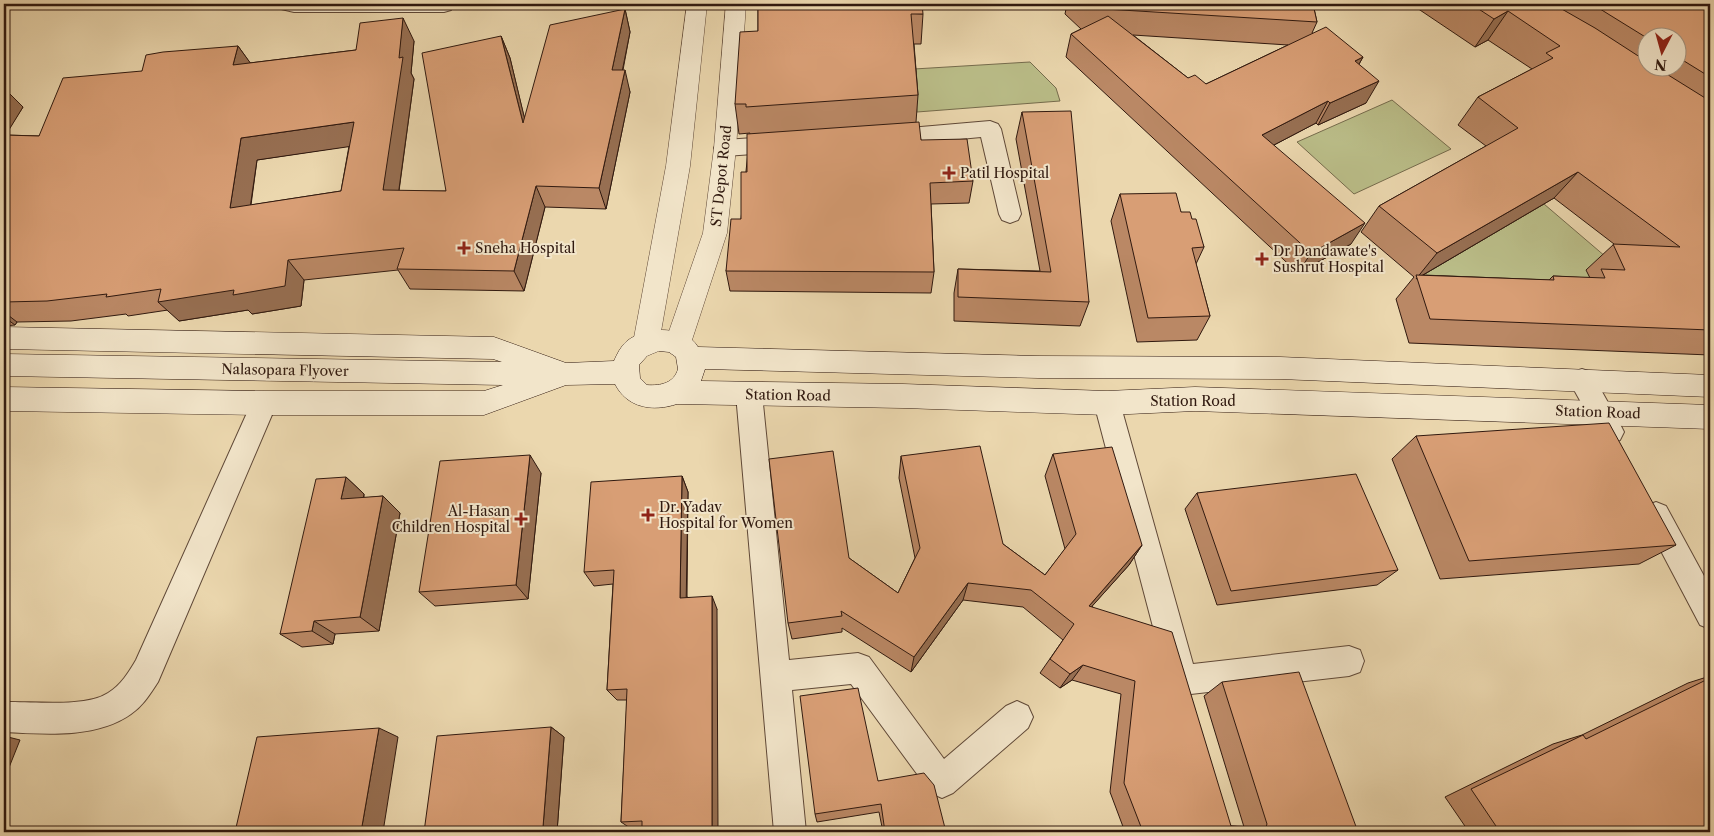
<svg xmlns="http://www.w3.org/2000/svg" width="1714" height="836" font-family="'Libre Caslon Text',serif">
  <rect width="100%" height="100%" fill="#ebd7ae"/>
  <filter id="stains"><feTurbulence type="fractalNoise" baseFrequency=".004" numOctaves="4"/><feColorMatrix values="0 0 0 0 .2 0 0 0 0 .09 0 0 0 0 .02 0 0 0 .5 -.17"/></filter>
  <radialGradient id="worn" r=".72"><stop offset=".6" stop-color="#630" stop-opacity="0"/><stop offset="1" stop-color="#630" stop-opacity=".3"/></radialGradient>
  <path fill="#babd88" stroke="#756b4c" d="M1030,62L1056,88L1060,101L917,112L914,69Z
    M1392,100L1451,149L1354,194L1297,142Z
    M1544,204L1606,257L1587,270L1597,295L1416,279Z"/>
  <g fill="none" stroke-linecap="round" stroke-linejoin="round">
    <defs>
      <path id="minor" d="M274,4H452L454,6L451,10L444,12H294L277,8Z
        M990,121L998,124L1001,129L1021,214L1018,220L1010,223L1002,220L999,214L981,137L886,146L878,144L875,138L878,132L886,130Z
        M782,136L790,138L793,144L790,150L782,152L725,156L717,154L714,148L717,142L725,140Z
        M1582,369L1591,372L1620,424L1624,432L1620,440L1611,444L1602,440L1573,388L1569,380L1573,372Z
        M749,383L758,386L762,394L789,660L858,653L869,657L944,759L1006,706L1017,701L1028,706L1033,717L1028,728L953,793L942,798L931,793L851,684L792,690L806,832H774L736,394L740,386Z
        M264,392L273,395L277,403L158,682C150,694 143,706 131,714C96,739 44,734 4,732V702C31,701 85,708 108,693C121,685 129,672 136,660L255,395Z
        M1107,392L1116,395L1120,403L1193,664L1349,646L1360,650L1364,661L1360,672L1349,676L1182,695L1171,691L1167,680L1094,403L1098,395Z
        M1656,502L1666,506L1710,587V629L1700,625L1642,515L1646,506Z"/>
      <path id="tertiary" d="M687,4H707L690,166L659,343L655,351L646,354L637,351L633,343L666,166Z
        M726,4H746L736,148L727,233L691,343L687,351L678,354L669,351L665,343L703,233L714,148Z"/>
      <path id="secondary" d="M4,327L494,337L566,363L614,361C617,354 621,346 627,341C646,326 685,325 698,347L1039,356L1280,357L1710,375V397L1280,379L1039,378L705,369L701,381L903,384L1107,391L1195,387L1710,405V429L1195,411L1107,415L903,408L677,404C653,412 627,408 615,384L566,385L484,415H264L4,411V387L264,391H484L503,385L4,376V354L502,362L493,359L4,349ZM659,351L669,352L676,357L678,369C674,383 661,386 647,385L640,378L639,365L647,356Z"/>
    </defs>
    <use href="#minor" stroke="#5f4837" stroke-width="2"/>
    <use href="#tertiary" stroke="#5f4837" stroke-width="1"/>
    <use href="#secondary" stroke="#30190f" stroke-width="1"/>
    <use href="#minor" fill="#f2e5ca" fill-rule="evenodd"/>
    <use href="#tertiary" fill="#f2e5ca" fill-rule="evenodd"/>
    <use href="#secondary" fill="#f2e5ca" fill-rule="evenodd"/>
  </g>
  <path fill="#ba8865" stroke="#30190f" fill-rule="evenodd" d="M512,4H644L643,9L513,7Z
    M758,4L923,14L921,44H914L918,95L916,122L921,140L973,181L969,203L931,204L934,272L931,293L730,291L726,271L741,219L750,133L739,134L735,104L758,31Z
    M1067,4H1313L1317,22L1312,33L1363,57L1359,64L1366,103L1318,125L1316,123L1274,145L1351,244L1298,273L1066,57L1071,34L1081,29L1065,14ZM1133,35L1288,45L1206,84L1188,78Z
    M1411,4H1695L1710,13V355L1409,343L1396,299L1414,277L1361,232L1379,206L1486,146L1458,125L1478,97L1532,69L1488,40L1475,47ZM1646,38H1676V68H1646ZM1554,198L1614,244L1586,270L1590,278L1553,276L1549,280L1423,275Z
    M625,9L630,32L623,70L630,92L606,209L545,207L524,291L410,289L398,270L304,280L301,306L252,314L248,310L179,321L168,310L128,316L126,314L71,321L17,322L15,325L4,326V88L23,107L5,135L39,136L142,71L238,46L250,63L356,50L414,41L411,73L414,79L399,191H446L501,36L510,58L524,117ZM349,146L341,191L251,205L257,160Z
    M1022,112L1089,302L1080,326L954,321V293L958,269L1040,271L1016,139Z
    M1120,194L1181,212L1192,219L1204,247L1196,264L1210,316L1197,340L1137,342L1111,221Z
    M1416,436L1676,545L1639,564L1440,579L1392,459Z
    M1053,454L1142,545L1129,565L1092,606L1231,826L1244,827L1204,696L1222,682L1358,832H1125L1110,792L1121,694L1072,680L1060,688L1040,673L1063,640L1023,607L963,600L911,672L842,628V632L792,639L788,623L849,558L898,593L915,558L899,478L901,456L1003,544L1045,575L1065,549L1045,476Z
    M541,473L528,599L435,606L419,592Z
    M682,476L688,492L687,597L717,609L642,827L630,828L621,822L627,700H617L607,690L613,584L594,586L584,572Z
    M346,477L364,494V498L383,496L400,513L379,631L335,634L333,644L302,647L280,634Z
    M1197,493L1398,570L1377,585L1217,605L1185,509Z
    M1710,676V832H1469L1445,797L1553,744L1582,735L1688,683Z
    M551,727L564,737L557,832H424Z
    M878,781L946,832H883L879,812L817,822L815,814Z"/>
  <path fill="#976f52" stroke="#30190f" d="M625,9L630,32L618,92L612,70Z
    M1508,11L1488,40L1475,47L1494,19Z
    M403,18L414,41L411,73L414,79L396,211L383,190Z
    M501,36L510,58L531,145L523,123Z
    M238,46L254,68L233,65Z
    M1363,57L1350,80L1355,61Z
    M625,70L630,92L606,209L599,188Z
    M1379,81L1366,103L1318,125L1330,103Z
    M4,88L23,107L4,138Z
    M1328,101L1316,123L1251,157L1262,135Z
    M354,122L367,144L257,160L247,229L230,208L241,138Z
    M1578,172L1554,198L1416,279L1437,253Z
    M536,186L545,207L524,291L514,271Z
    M1365,223L1351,244L1298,273L1311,253Z
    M288,260L304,280L301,306L252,314L248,310L179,321L158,302Z
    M4,312L17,322L15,325L4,317Z
    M530,455L541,473L528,599L516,585Z
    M682,476L688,492L686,611L680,598Z
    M346,477L364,494L360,516L341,499Z
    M383,496L400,513L379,631L360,617Z
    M1142,545L1129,565L1078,622L1089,606Z
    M968,583L963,600L911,672L914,657Z
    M712,596L717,609L718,832H712Z
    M314,621L335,634L333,644L312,631Z
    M1083,665L1072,680L1060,688L1070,674Z
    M551,727L564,737L557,832L543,827Z
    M379,728L398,737L383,832H361Z
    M4,736L20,740L4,780Z"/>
  <path fill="#d89e75" stroke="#30190f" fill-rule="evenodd" d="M758,4H922L923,14H911L918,95L746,107V104H735L740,32L758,31Z
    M1084,4H1313L1317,22L1089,8Z
    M1471,4H1553L1595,28L1646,61V68H1657L1710,101V330L1430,319L1416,275L1554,280L1553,276L1605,278L1601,269L1625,270L1613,244L1680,247L1578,172L1437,253L1379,206L1518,128L1478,97L1553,58L1546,53L1560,46L1508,11L1494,19Z
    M1592,4H1695L1710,13V77L1676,56V38H1647Z
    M625,9L612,70H625L599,188L536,186L514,271L397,269L404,248L288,260L285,286L233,295L234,290L158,302L161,289L106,297L107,294L47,301L4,302V211L6,207H4V135L39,136L63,78L142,71L146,55L163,52L238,46L233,65L356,50L360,23L403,18L399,58L403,57L383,190L446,191L422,53L501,36L523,123L550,25ZM354,122L341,191L230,208L241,138Z
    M1108,16L1188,78L1195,75L1206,84L1326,27L1363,57L1355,61L1379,81L1330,103L1328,101L1262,135L1365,223L1311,253L1071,34Z
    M1071,111L1089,302L958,297V269L1051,272L1022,112Z
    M919,122L921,140L967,139L973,181L930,183L934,272L726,271L731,219H741V172H747V134Z
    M1176,193L1181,212H1190L1192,219H1196L1204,247L1192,248L1210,316L1148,318L1120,194Z
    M1609,423L1676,545L1469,561L1416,436Z
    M980,446L1003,544L1045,575L1076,534L1053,454L1112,447L1142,545L1089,606L1172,632L1231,826L1266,827L1267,824L1222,682L1299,672L1358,832H1143L1124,783L1135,681L1083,665L1070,674L1050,659L1074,624L1031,590L968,583L914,657L841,611L842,616L788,623L769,459L833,451L849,558L898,593L920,548L901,456Z
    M530,455L516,585L419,592L440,461Z
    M1356,474L1398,570L1231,591L1197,493Z
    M682,476L680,598L712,596V832H642V821L621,822L627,689L607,690L614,570L584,572L591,482Z
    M346,477L341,499L383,496L360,617L314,621L312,631L280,634L316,479Z
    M1710,678V832H1500L1471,789L1583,735L1586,739Z
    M858,688L878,781L924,773L934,785L946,832H885L881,804L815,814L800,696Z
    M551,727L543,827L481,832H424L437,736Z
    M379,728L361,832H235L257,737Z"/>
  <g fill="#8f2418" stroke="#f2e5ca" stroke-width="2">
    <path d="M946.5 165.5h5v5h5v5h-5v5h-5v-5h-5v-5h5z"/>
    <path d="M461.5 240.5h5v5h5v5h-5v5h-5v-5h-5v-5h5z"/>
    <path d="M1259.5 251.5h5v5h5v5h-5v5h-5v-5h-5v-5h5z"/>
    <path d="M645.5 507.5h5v5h5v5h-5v5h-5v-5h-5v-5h5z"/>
    <path d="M518.5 511.5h5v5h5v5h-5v5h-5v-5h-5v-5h5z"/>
  </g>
  <g text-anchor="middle" stroke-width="4" stroke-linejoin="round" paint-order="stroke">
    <g font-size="14" fill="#30190f" stroke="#f2e5ca" text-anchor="start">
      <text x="960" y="178">Patil Hospital</text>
      <text x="475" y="253">Sneha Hospital</text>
      <text x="1273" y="256">Dr Dandawate's<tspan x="1273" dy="16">Sushrut Hospital</tspan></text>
      <text x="659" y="512">Dr. Yadav<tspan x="659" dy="16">Hospital for Women</tspan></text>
      <text x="510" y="516" text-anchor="end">Al-Hasan<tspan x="510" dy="16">Children Hospital</tspan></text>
    </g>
    <g font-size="14" fill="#30190f" stroke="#f2e5ca">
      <text transform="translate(721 176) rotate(-84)" y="5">ST Depot Road</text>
      <text transform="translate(285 370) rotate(1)" y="5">Nalasopara Flyover</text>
      <text transform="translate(788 395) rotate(1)" y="5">Station Road</text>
      <text x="1193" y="406">Station Road</text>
      <text transform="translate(1598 412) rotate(2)" y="5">Station Road</text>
    </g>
  </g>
  <rect width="1714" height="836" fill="none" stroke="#ebd7ae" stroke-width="20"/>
  <rect x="5" y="5" width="1704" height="826" fill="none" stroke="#30190f" stroke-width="2.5"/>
  <rect x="10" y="10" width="1694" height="816" fill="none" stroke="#30190f"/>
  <g transform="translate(1662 52) rotate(186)"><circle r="24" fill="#f2e5ca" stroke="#a4937f"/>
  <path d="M0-4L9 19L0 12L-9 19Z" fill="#8f2418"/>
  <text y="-8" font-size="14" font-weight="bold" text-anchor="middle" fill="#30190f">N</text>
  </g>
  <rect width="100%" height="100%" filter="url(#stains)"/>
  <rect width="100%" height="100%" fill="url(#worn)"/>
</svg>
